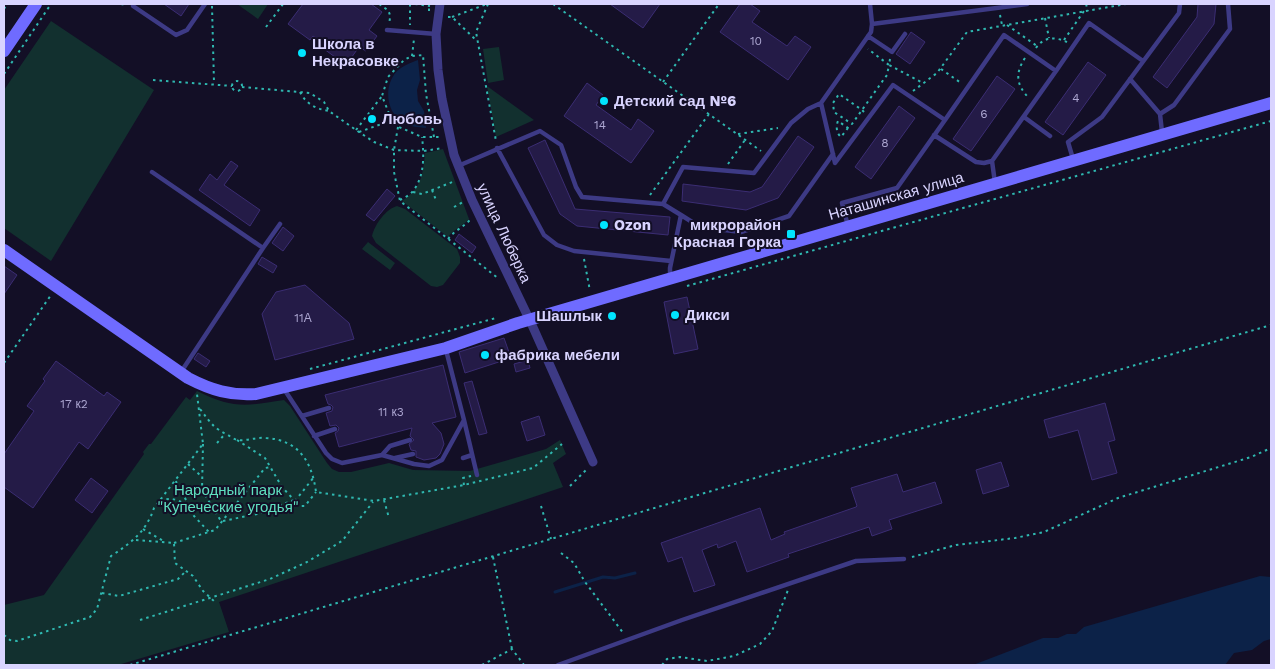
<svg xmlns="http://www.w3.org/2000/svg" width="1275" height="669" font-family="'Work Sans',sans-serif">
  <rect width="100%" height="100%" fill="#130f26"/>
  <path fill="#12302f" d="M237,4H268L258,19Z
    M51,21L154,90L51,261L4,228V90Z
    M499,47L504,80L488,83L483,49Z
    M487,86L534,120L496,137Z
    M443,149L469,219C462,227 454,229 448,237L402,201C421,188 423,176 425,153Z
    M397,206L405,209L457,249L460,257V263L443,285L437,287L431,286L376,243L372,236C375,224 386,209 397,206Z
    M368,242L395,263L390,270L362,249Z
    M197,391C233,409 246,406 284,400L290,406L327,463L332,469L339,472H351L389,463L413,470L470,471L546,449L560,440L566,454L553,463L563,487L219,602L229,632L118,665H4V605L44,595L144,454L143,452L149,444H151L186,397L190,400Z"/>
  <path fill="#0c2248" d="M418,60L420,80L417,90L418,101L424,111L426,128C419,127 410,127 403,123C386,112 383,86 397,71C404,65 410,63 418,60Z
    M1260,576L1271,577V639L1264,641L1252,650L1234,653L1225,665H973L1043,638H1058L1067,634H1076L1084,627Z"/>
  <g fill="none" stroke-linecap="round" stroke-linejoin="round">
    <path stroke="#0c2248" stroke-width="3" d="M555,592L603,577L615,578L635,573"/>
  </g>
  <path fill="#241b47" stroke="#3b2d73" d="M164,4H189L181,16Z
    M303,4H371L382,12L369,30L377,36L366,51L359,47L346,65L324,49L326,45L313,36L310,40L288,24Z
    M610,4H660L643,28Z
    M740,4H750L760,11L752,22L787,46L795,36L811,47L788,80L720,32Z
    M1198,4H1216L1214,24L1167,88L1153,77L1197,17Z
    M911,32L925,42L910,64L896,54Z
    M1088,62L1106,75L1063,135L1045,122Z
    M997,76L1015,89L971,151L953,139Z
    M587,83L603,95L596,105L631,130L638,119L654,131L631,163L564,116Z
    M899,106L915,118L871,179L855,167Z
    M798,136L814,147L778,198L746,210L682,201L683,184L750,192L762,187Z
    M545,140L575,209L670,217L668,235L577,226L560,214L528,148Z
    M231,161L238,166L224,185L260,210L250,226L199,190L210,174L217,180Z
    M387,189L395,196L374,221L366,215Z
    M283,227L294,236L283,251L272,243Z
    M459,234L476,247L472,253L455,240Z
    M262,257L277,266L273,273L258,264Z
    M4,266L17,275L4,294Z
    M305,285L349,323L354,339L275,360L262,314L276,292Z
    M687,297L698,349L674,354L664,302Z
    M504,338L511,358L465,373L459,352Z
    M198,353L210,361L206,367L194,359Z
    M528,360L530,368L516,372L514,364Z
    M56,361L104,396L107,392L121,402L88,449L79,442L33,508L4,487V454L34,411L27,406L45,381L43,379Z
    M443,365L456,417L432,423L441,433L444,444L440,454L436,458L424,460L416,457V451L411,450L409,444L414,440L410,436L412,428L339,447L335,433L338,431L339,428L336,425L330,426L326,413L332,411L333,407L331,405L328,404L325,395Z
    M472,381L487,433L479,435L464,383Z
    M1105,403L1115,440L1108,442L1117,473L1092,480L1078,430L1049,438L1044,420Z
    M539,416L545,435L527,441L521,422Z
    M1001,462L1009,486L983,494L976,470Z
    M897,474L903,492L935,482L942,503L889,520L892,529L872,536L869,527L788,554L789,557L747,572L736,541L718,548L717,544L702,550L715,585L694,592L682,557L668,562L661,543L760,508L771,540L785,534L784,532L856,507L857,506L851,488Z
    M91,478L108,491L92,513L75,500Z"/>
  <g fill="none" stroke-linecap="round" stroke-linejoin="round">
    <path stroke="#2fb8b0" stroke-width="2" stroke-dasharray="2.5 4" stroke-linecap="butt" d="M121,4L126,5
      M379,4C388,10 392,12 389,23
      M410,4V25
      M415,4L430,6
      M488,4L476,32L496,141
      M553,4L761,151
      M1086,4L1088,11
      M212,6L214,83
      M4,9L7,4
      M429,11V4
      M1000,15L1002,25
      M448,17H452L478,42
      M452,17L487,4
      M1045,18L1049,38
      M1007,25L1037,46
      M266,27L283,4
      M1064,40L1084,11
      M1036,48C1044,36 1056,37 1067,42
      M412,56L414,39
      M1025,58C1015,73 1016,85 1029,98
      M890,59L889,65L923,83
      M941,69L961,83
      M4,74L51,4
      M153,80L232,86
      M232 86a5 5 0 1 1 10 0a5 5 0 1 1-10 0Z
      M663,82L719,4
      M242,87L310,93L324,102L329,111L356,130L374,142L394,150L424,151L443,148
      M913,91L937,73L967,32L1126,4
      M300,92C306,104 316,109 329,111
      M864,112L862,110L839,94L833,103L834,112L852,124L884,79L887,75L889,65L868,49
      M398,127L394,150V172L400,201L499,279
      M848,128L841,137C836,133 836,126 838,121L851,130
      M356,130L382,96
      M359,132L393,120
      M738,134L778,128
      M434,137L426,94L423,55L412,56L404,60L388,77L382,96L390,116L399,127L422,137H441
      M728,164L745,140
      M432,190L436,200
      M413,192L422,194L455,181
      M650,195L709,114
      M400,200C404,198 410,195 413,191C425,176 424,154 422,137
      M454,207L463,202
      M448,239C455,230 464,227 472,218
      M584,259L590,291
      M687,286L1271,121
      M4,363L51,295
      M310,369L496,318
      M200,409C210,422 213,428 228,435C231,437 235,440 238,440C247,441 256,437 266,438C299,440 312,462 316,492L374,501L464,485L533,468L562,444
      M237,440L265,458L282,487L294,500
      M217,443L225,434
      M203,444L202,490L221,521
      M188,464L202,477
      M176,481L178,489L183,494L194,516L209,532
      M464,485L463,478L471,476
      M570,486L588,468
      M384,500L389,518
      M160,501C171,497 176,499 187,505
      M295,501L314,477
      M541,506L551,539
      M223,521L257,514L294,500L300,506H305L316,492
      M143,529L165,542
      M136,540L174,543L175,563L193,576L203,591L215,602
      M174,543L215,530L265,468L271,467
      M561,553L574,563L585,582L624,634
      M493,557L512,649
      M912,557L956,545L1015,538L1044,532L1118,498L1251,457L1271,448
      M102,593L119,596L178,579L186,571
      M140,620L270,579L307,562L342,541L373,502
      M4,635L10,640L17,641L90,617L97,609L111,556C131,543 146,532 154,508L203,444L197,394
      M130,665C510,551 891,437 1271,325
      M482,665L512,649L524,665
      M662,665L667,659L680,657L707,661L734,656L760,644L772,631L788,590"/>
    <path stroke="#3d3a85" stroke-width="4.5" d="M133,4V6L176,35L187,30L205,4
      M872,24L1027,4
      M387,30L436,34
      M868,36L892,52L905,34
      M1130,79L1160,114L1174,105L1230,29L1228,4
      M821,103L871,32L872,24L870,4
      M1160,114L1162,132
      M1024,117L1050,136
      M934,135L976,162L984,163L992,161
      M497,148L544,235L557,245L574,251L671,261
      M1073,159L1068,142L1102,117L1179,13L1180,4
      M458,166L540,131L561,145L576,187L582,197L663,204
      M152,172L263,248L181,372
      M995,183L992,161L1056,71
      M681,215L700,227L741,232L789,216L833,154
      M848,226L842,203L897,188L945,120
      M263,248L280,224
      M670,278V268L681,215L663,204L683,167L754,173L791,123L808,109L821,103L835,163L893,85L945,120L1004,35L1056,71L1089,23L1143,61
      M284,389L326,453L332,459L342,463L382,455L414,464L429,466L442,460L464,420L446,350
      M302,416L329,408
      M464,420L477,475
      M314,436L335,429
      M382,455L390,446L410,440
      M395,458L413,454
      M463,458L472,455
      M558,665L682,620L856,561L904,559"/>
    <path stroke="#3d3a85" stroke-width="9" d="M440,4L436,34L438,70L442,99L454,155L472,200L532,325L593,462"/>
    <path stroke="#6f6bff" stroke-width="12" d="M4,51L36,4
      M4,250L188,378C211,390 231,396 256,394L446,348L518,323L1271,103"/>
  </g>
  <g fill="#00e5ff" stroke="#130f26" stroke-width="2">
    <circle cx="302" cy="53" r="5"/>
    <circle cx="604" cy="101" r="5"/>
    <circle cx="372" cy="119" r="5"/>
    <circle cx="604" cy="225" r="5"/>
    <rect x="786" y="229" width="10" height="10" rx="2.5"/>
    <circle cx="675" cy="315" r="5"/>
    <circle cx="612" cy="316" r="5"/>
    <circle cx="485" cy="355" r="5"/>
  </g>
  <g text-anchor="middle" stroke-width="4" stroke-linejoin="round" paint-order="stroke">
    <g font-size="12" fill="#aca6d1">
      <text x="756" y="45">10</text>
      <text x="1076" y="102">4</text>
      <text x="984" y="118">6</text>
      <text x="600" y="129">14</text>
      <text x="885" y="147">8</text>
      <text x="303" y="322">11А</text>
      <text x="74" y="408">17 к2</text>
      <text x="391" y="416">11 к3</text>
    </g>
    <g font-size="15" font-weight="bold" fill="#d9d4ff" stroke="#130f26" text-anchor="start">
      <text x="312" y="49">Школа в<tspan x="312" dy="17">Некрасовке</tspan></text>
      <text x="614" y="106">Детский сад №6</text>
      <text x="382" y="124">Любовь</text>
      <text x="614" y="230">Ozon</text>
      <text x="781" y="230" text-anchor="end">микрорайон<tspan x="781" dy="17">Красная Горка</tspan></text>
      <text x="685" y="320">Дикси</text>
      <text x="602" y="321" text-anchor="end">Шашлык</text>
      <text x="495" y="360">фабрика мебели</text>
    </g>
    <g font-size="15" fill="#d9d4ff" stroke="#130f26">
      <text transform="translate(896 196) rotate(-16)" y="5">Наташинская улица</text>
      <text transform="translate(504 233) rotate(65)" y="5">улица Люберка</text>
    </g>
    <g font-size="15" fill="#5fe0c0" stroke="#130f26">
      <text x="228" y="495">Народный парк<tspan x="228" dy="17">"Купеческие угодья"</tspan></text>
    </g>
  </g>
  <rect width="1275" height="669" fill="none" stroke="#d9d4ff" stroke-width="10"/>
</svg>
